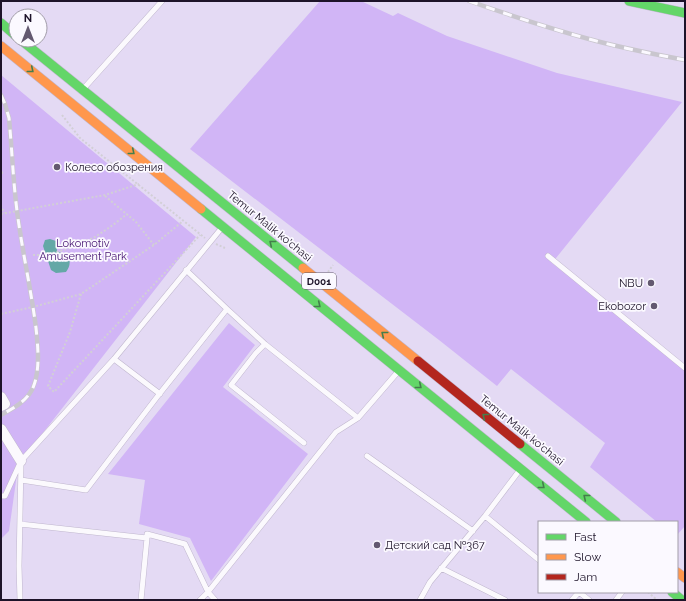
<svg xmlns="http://www.w3.org/2000/svg" width="686" height="601" font-family="Raleway,sans-serif">
  <rect width="100%" height="100%" fill="#e4daf4"/>
  <path fill="#d1b5f6" d="M320,1H361L393,16L398,13L447,36L557,73L682,102L552,263L685,366V526L677,535V522H657L590,467L605,443L511,369L497,386L439,340L190,149Z
    M1,75L196,237L21,461L17,474L9,531L1,539Z
    M229,323L255,345L223,387L308,454L211,581L190,538L139,524L145,480L108,474Z"/>
  <path fill="#64a8a6" d="M50,239L56,241L57,251C59,252 65,254 67,256C72,261 69,268 66,272L56,273L51,270L43,246L45,240Z"/>
  <g fill="none" stroke-linecap="round" stroke-linejoin="round">
    <defs>
      <path id="lane" d="M85,87L162,1
        M548,256L685,368
        M227,309L265,344
        M114,359L160,394
        M304,443L231,385L256,353L265,344L358,418
        M367,456L473,531
        M21,480L86,490L157,397L227,309L186,270
        M1,496H5L21,461L114,359L220,230
        M485,516L539,560
        M20,524L147,538V534L185,544L208,592L215,600
        M441,568L505,600
        M579,592L589,600
        M20,600L19,566L21,463
        M141,600L147,538
        M200,600L208,592L336,432L358,418L396,374
        M420,600L430,582L485,516L519,471
        M572,600L579,592
        M616,600L622,592"/>
      <path id="street" d="M1,397L5,404L1,406
        M1,429L21,461"/>
      <path id="fast" d="M629,1L685,13
        M1,23L16,36
        M21,40L303,268
        M201,209L586,522
        M520,444L616,522
        M672,592L682,600"/>
      <path id="slow" d="M1,46L201,209
        M303,268L418,361
        M677,572L685,578"/>
      <path id="jam" d="M418,361L520,444"/>
    </defs>
    <use href="#lane" stroke="#c0b7ce" stroke-width="6"/>
    <use href="#street" stroke="#c0b7ce" stroke-width="11"/>
    <use href="#fast" stroke="#c0b7ce" stroke-width="10"/>
    <use href="#slow" stroke="#c0b7ce" stroke-width="10"/>
    <use href="#jam" stroke="#c0b7ce" stroke-width="10"/>
    <path stroke="#d2cfd6" stroke-width="2" stroke-dasharray="2 2" stroke-linecap="butt" d="M62,115L80,138L205,238
      M1,173L5,172
      M105,196L136,222L154,245
      M1,205L4,213
      M1,214L105,195L139,184
      M216,244L225,248
      M33,255H46L67,249L95,237L113,225L127,214
      M328,272L333,265
      M81,294L70,332L48,386L54,392L200,235
      M1,314L33,307L81,294L154,245L183,221
      M648,592L657,600"/>
    <use href="#lane" stroke="#fbf9fd" stroke-width="5"/>
    <use href="#street" stroke="#fbf9fd" stroke-width="10"/>
    <use href="#fast" stroke="#63d668" stroke-width="9"/>
    <use href="#slow" stroke="#ff974d" stroke-width="9"/>
    <use href="#jam" stroke="#b3261e" stroke-width="9"/>
    <defs>
      <path id="rail" d="M469,1C509,15 548,28 589,39C621,48 653,54 685,60
        M1,95L5,104L9,118C12,149 13,180 17,211C22,250 31,289 36,328C38,347 40,368 34,385C29,400 14,408 1,415"/>
    </defs>
    <use href="#rail" stroke="#c9c6ce" stroke-width="4.5"/>
    <use href="#rail" stroke="#fbf9ff" stroke-width="3" stroke-dasharray="9" stroke-linecap="butt"/>
  </g>
  <defs><path id="oneway-chevron" d="M-2-3.5L2.5 0L-2 3.5" fill="none" stroke-width="1.6" stroke-linecap="round" stroke-linejoin="round"/></defs>
  <g stroke="#447e4c">
    <use href="#oneway-chevron" transform="translate(31 70) rotate(39)"/>
    <use href="#oneway-chevron" transform="translate(132 152) rotate(39)"/>
    <use href="#oneway-chevron" transform="translate(272 243) rotate(-141)"/>
    <use href="#oneway-chevron" transform="translate(318 305) rotate(39)"/>
    <use href="#oneway-chevron" transform="translate(384 334) rotate(-141)"/>
    <use href="#oneway-chevron" transform="translate(419 386) rotate(39)"/>
    <use href="#oneway-chevron" transform="translate(485 416) rotate(-141)"/>
    <use href="#oneway-chevron" transform="translate(542 486) rotate(39)"/>
    <use href="#oneway-chevron" transform="translate(586 497) rotate(-141)"/>
  </g>
  <g fill="#635970" stroke="#fbf9ff" stroke-width="1.5">
    <circle cx="57" cy="167" r="4"/>
    <circle cx="651" cy="283" r="4"/>
    <circle cx="654" cy="306" r="4"/>
    <circle cx="377" cy="545" r="4"/>
  </g>
  <g text-anchor="middle" stroke-width="3.5" stroke-linejoin="round" paint-order="stroke">
    <rect fill="#fbf9ff" stroke="#605869" stroke-width="1" x="302" y="273" width="34" height="16" rx="3"/>
    <g font-size="10" font-weight="bold" fill="#1d1329">
      <text x="319" y="285">D001</text>
    </g>
    <g font-size="11" fill="#1d1329" stroke="#fbf9ff" text-anchor="start">
      <text x="65" y="171">Колесо обозрения</text>
      <text x="643" y="287" text-anchor="end">NBU</text>
      <text x="646" y="310" text-anchor="end">Ekobozor</text>
      <text x="385" y="549">Детский сад №367</text>
    </g>
    <g font-size="11" fill="#1d1329" stroke="#fbf9ff">
      <text transform="translate(270 226) rotate(39)" y="4">Temur Malik ko'chasi</text>
      <text transform="translate(522 430) rotate(39)" y="4">Temur Malik ko'chasi</text>
    </g>
    <g font-size="11" fill="#461472" stroke="#fbf9ff">
      <text x="83" y="247">Lokomotiv<tspan x="83" dy="13">Amusement Park</tspan></text>
    </g>
  </g>
  <rect width="686" height="601" fill="none" stroke="#1d1329" stroke-width="4"/>
  <rect x="538" y="521" width="140" height="72" fill="#fbf9ff" stroke="#a29da9"/>
  <rect x="546" y="534" width="20" height="6" fill="#63d668" stroke="#a29da9"/>
  <text x="574" y="541" font-size="12" fill="#1d1329">Fast</text>
  <rect x="546" y="554" width="20" height="6" fill="#ff974d" stroke="#a29da9"/>
  <text x="574" y="561" font-size="12" fill="#1d1329">Slow</text>
  <rect x="546" y="574" width="20" height="6" fill="#b3261e" stroke="#a29da9"/>
  <text x="574" y="581" font-size="12" fill="#1d1329">Jam</text>
  <g transform="translate(28 28)"><circle r="19" fill="#fbf9ff" stroke="#a29da9"/>
  <path d="M0-3L7 15L0 10L-7 15Z" fill="#635970"/>
  <text y="-6" font-size="11" font-weight="bold" text-anchor="middle" fill="#1d1329">N</text>
  </g>
</svg>
